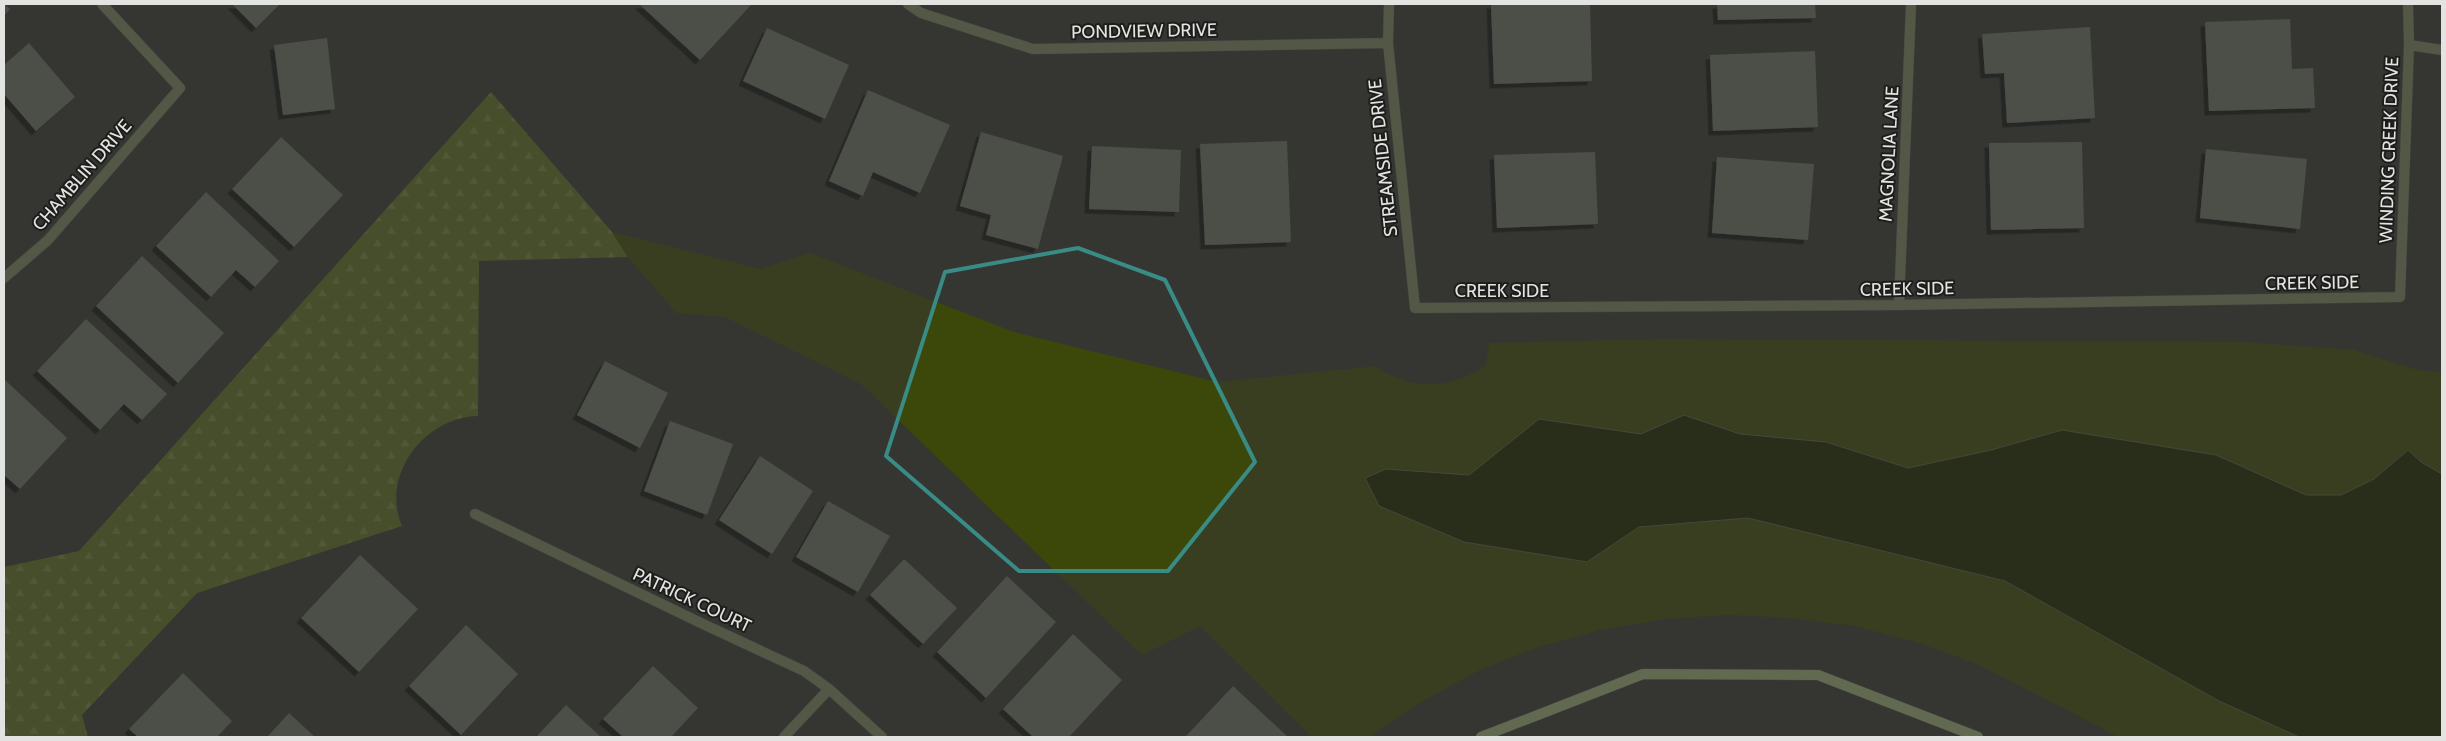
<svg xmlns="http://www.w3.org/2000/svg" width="2446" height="741" font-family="Cabin,sans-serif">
  <defs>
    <pattern id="forest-firs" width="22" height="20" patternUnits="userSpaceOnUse" patternTransform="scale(1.25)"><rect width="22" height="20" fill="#5c6c24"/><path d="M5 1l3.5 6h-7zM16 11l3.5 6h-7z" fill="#738144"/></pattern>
    <filter id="shadow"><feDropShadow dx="-4.5" dy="4.5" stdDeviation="0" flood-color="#0009"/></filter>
  </defs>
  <rect width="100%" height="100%" fill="#353632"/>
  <path fill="url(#forest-firs)" d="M491,92L612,232L628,257L479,261L478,416C425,417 380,475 402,526L197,593L82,715L88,737H4V567L79,551Z"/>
  <path fill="#3c4809" d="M612,232L761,269L810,253L1014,332L1217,382L1376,366C1411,392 1450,389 1486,366L1489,343L1661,339L2243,342L2354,350L2414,369L2442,373V737H2119L1977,664L1916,642L1855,626L1790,618L1728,615L1664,619L1600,630L1538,647L1480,670L1423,701L1369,737H1312L1200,626L1142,655L861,384L725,317L676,313L628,257Z"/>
  <path fill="#1c2400" stroke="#585e44" d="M1684,415L1740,434L1826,442L1908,468L1991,450L2062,430L2216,455L2306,495H2341L2374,479L2408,450L2421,462L2442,474V737H2299L2219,701L2005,581L1748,518L1639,527L1587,562L1464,542L1379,506L1365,478L1386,469L1469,475L1539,419L1641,434Z"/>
  <path fill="#686a65" filter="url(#shadow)" d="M4,4L10,9L4,16Z
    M232,4H280L256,28Z
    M639,4H752L700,60Z
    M1491,4H1590L1592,81L1494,84Z
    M1717,4H1815L1816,18L1718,20Z
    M2290,19L2292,69L2313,68L2315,108L2209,111L2205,22Z
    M2090,27L2095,118L2007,123L2004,73L1985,74L1982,34Z
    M767,28L849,65L825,119L743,81Z
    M327,38L335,109L283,115L274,45Z
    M29,43L75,97L36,131L4,94V65Z
    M1815,51L1818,127L1713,131L1710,55Z
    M868,90L950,125L920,193L873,172L863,196L829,181Z
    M981,132L1063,156L1038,249L986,235L991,215L960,206Z
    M281,137L343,195L294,247L232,189Z
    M1287,141L1291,242L1205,245L1200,144Z
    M2082,142L2084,228L1991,230L1989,143Z
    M1092,146L1181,150L1179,212L1089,209Z
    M2206,149L2307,159L2300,229L2200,218Z
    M1595,152L1598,224L1497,228L1494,155Z
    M1717,157L1814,164L1808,240L1712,233Z
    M206,192L279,261L255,287L236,270L211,297L156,246Z
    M142,256L224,333L178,383L96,306Z
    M86,319L167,394L142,420L124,404L100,430L37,371Z
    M605,361L668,393L640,448L577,415Z
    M4,379L67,438L20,489L4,475Z
    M670,421L733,444L707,515L644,491Z
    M760,456L813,491L772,554L719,520Z
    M828,501L890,536L858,592L796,557Z
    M360,555L418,609L359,672L301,618Z
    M904,559L957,608L923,644L870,595Z
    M1007,576L1056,622L986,698L937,652Z
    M466,625L518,674L461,735L409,686Z
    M1073,634L1122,680L1069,737H1033L1003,709Z
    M653,666L698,708L671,737H623L603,719Z
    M183,673L232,721L217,737H138L129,729Z
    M1233,686L1288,737H1185Z
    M566,705L601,737H536Z
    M289,713L315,737H267Z"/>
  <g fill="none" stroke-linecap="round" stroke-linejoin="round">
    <defs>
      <path id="street" d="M908,4L921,13L1033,49L1388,43
        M1389,4L1388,43L1415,308L1899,305L2400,297L2409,45L2408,4
        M2409,45L2442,50
        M4,278L48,240L180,88L102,4
        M1899,305L1911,4
        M475,514L703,624L804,671L829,689L882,737
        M784,737L829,689"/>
      <path id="secondary" d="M1481,737L1643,674L1818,675L1978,737"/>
    </defs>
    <use href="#street" stroke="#51524e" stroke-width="11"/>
    <use href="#secondary" stroke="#51524e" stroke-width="11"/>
    <use href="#street" stroke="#767e61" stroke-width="10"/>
    <use href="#secondary" stroke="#9aa778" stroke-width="10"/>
  </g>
  <path d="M0 0H2446V741H0ZM1078,248L1165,280L1255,462L1168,571H1019L886,456L945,272Z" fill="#353632" fill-opacity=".55" fill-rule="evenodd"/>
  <path fill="none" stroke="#398c85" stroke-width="4" stroke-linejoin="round" d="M1078,248L1165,280L1255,462L1168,571H1019L886,456L945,272Z"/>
  <g text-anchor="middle" stroke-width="4" stroke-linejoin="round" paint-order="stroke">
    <g font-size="18" fill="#e3e4e1" stroke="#1d1d1b">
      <text transform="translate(1144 31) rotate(-1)" y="6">PONDVIEW DRIVE</text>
      <text transform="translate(2389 150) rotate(-88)" y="6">WINDING CREEK DRIVE</text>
      <text transform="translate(1889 154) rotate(-87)" y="6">MAGNOLIA LANE</text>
      <text transform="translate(1383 158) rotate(-96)" y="6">STREAMSIDE DRIVE</text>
      <text transform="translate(82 175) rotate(-49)" y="6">CHAMBLIN DRIVE</text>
      <text transform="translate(2312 283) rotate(-1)" y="6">CREEK SIDE</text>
      <text transform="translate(1907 289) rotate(-1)" y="6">CREEK SIDE</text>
      <text x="1502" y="297">CREEK SIDE</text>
      <text transform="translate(692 600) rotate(25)" y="6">PATRICK COURT</text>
    </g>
  </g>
  <rect width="2446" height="741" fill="none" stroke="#e3e4e1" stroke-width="10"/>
</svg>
